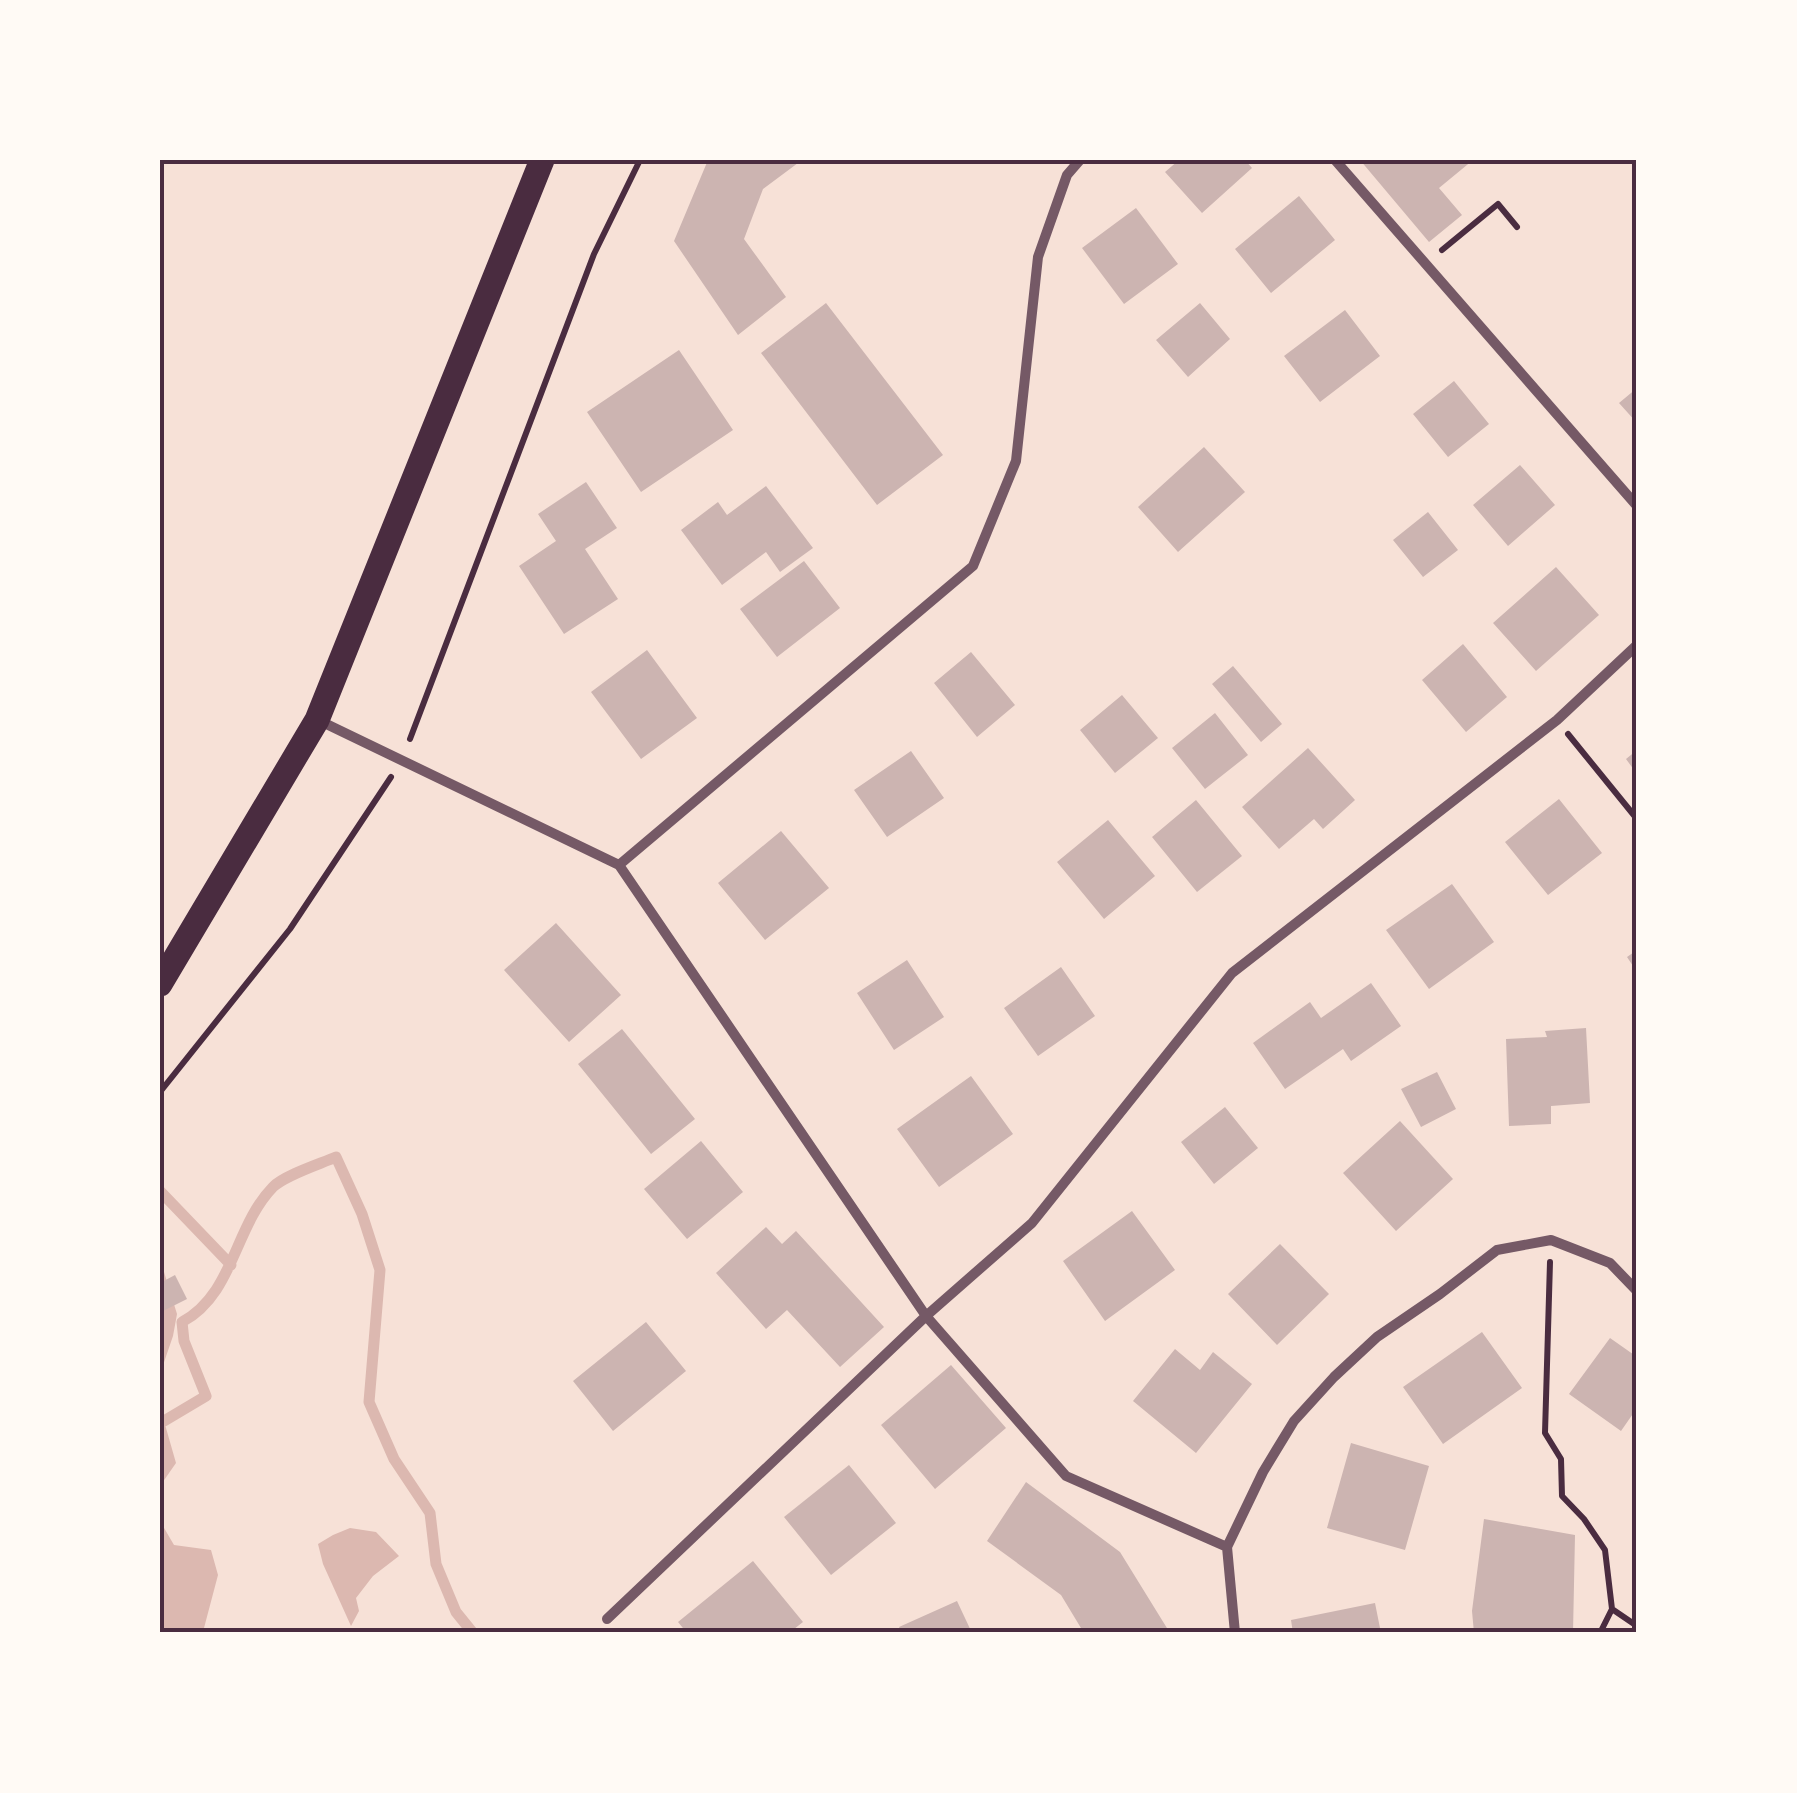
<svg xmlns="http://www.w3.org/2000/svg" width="1797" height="1793" font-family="'Source Sans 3',sans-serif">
  <rect width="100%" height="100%" fill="#f7e1d7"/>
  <path fill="#dcb8b0" d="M160,1259L177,1314L173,1336L160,1374Z
    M160,1421H164L176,1463L160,1486Z
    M160,1521L174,1545L211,1550L218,1575L204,1628L206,1633H160Z
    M350,1528L376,1532L399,1556L373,1576L356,1598L359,1611L351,1626L323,1564L318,1544L333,1535Z"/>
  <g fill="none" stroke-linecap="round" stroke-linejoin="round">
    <path stroke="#dcb8b0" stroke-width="11" d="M160,1191L231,1265
      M164,1421L206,1396L184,1341L182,1322C234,1294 234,1227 273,1187C285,1175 320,1164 336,1157L362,1214L380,1270L369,1402L394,1459L430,1513L436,1564L456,1612L473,1633"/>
  </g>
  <path fill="#ccb4b1" d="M708,160H802L763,189L744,239L786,297L738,335L674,241Z
    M1179,160H1245L1252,168L1202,213L1165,172Z
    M1360,160H1473L1439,188L1462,215L1429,242Z
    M1299,196L1335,240L1271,293L1235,249Z
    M1136,208L1178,264L1124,304L1082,248Z
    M826,303L943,455L877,505L761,353Z
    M1200,303L1230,339L1188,377L1156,340Z
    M1345,310L1380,356L1320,402L1284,356Z
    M679,350L733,430L641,492L587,412Z
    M1454,381L1489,424L1448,457L1413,414Z
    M1637,388V423L1619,403Z
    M1204,447L1245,492L1178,552L1138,507Z
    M1520,465L1555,505L1508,546L1473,505Z
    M586,482L617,528L585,549L618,599L564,634L519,566L556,541L538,514Z
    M766,486L813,548L780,572L766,552L722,585L681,530L718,502L727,515Z
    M1428,512L1458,550L1423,577L1393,540Z
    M804,561L840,608L777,657L740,609Z
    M1556,567L1599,615L1536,671L1493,623Z
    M1463,644L1507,697L1466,732L1422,680Z
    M647,650L697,718L641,759L591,692Z
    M971,652L1015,705L977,737L934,683Z
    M1233,666L1282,724L1261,742L1212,684Z
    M1122,695L1158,738L1115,773L1080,730Z
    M1215,713L1248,755L1205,789L1172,748Z
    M1308,748L1355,800L1323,829L1314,819L1279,849L1242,807Z
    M1637,750V774L1626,759Z
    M911,751L944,798L887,837L854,790Z
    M1559,799L1602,853L1548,895L1505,842Z
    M1196,800L1242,856L1197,892L1152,837Z
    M1108,820L1155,876L1104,919L1057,862Z
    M781,831L829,888L765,940L718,883Z
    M1452,884L1494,942L1429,989L1386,930Z
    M556,923L621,995L569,1042L504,970Z
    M1637,950V972L1627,957Z
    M907,960L944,1017L894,1050L857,993Z
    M1061,967L1095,1016L1038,1056L1004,1008Z
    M1371,983L1401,1026L1351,1061L1343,1049L1285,1089L1253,1043L1310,1002L1321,1018Z
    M1586,1028L1590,1103L1551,1106V1124L1509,1126L1506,1039L1547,1037L1545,1031Z
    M622,1029L695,1119L651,1154L578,1064Z
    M1437,1072L1456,1109L1421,1127L1401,1089Z
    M971,1076L1013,1134L939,1187L897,1129Z
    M1225,1107L1258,1148L1214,1184L1181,1142Z
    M1400,1121L1453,1179L1396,1231L1343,1173Z
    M701,1141L743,1192L687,1239L644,1189Z
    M1132,1211L1175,1270L1105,1321L1063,1261Z
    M766,1227L782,1244L796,1231L884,1327L840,1367L787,1310L766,1329L716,1273Z
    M1280,1244L1329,1294L1277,1345L1228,1294Z
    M175,1275L187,1299L161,1312L160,1283Z
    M646,1322L686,1371L613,1431L573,1381Z
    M1482,1332L1522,1388L1443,1444L1403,1387Z
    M1610,1338L1637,1357V1408L1621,1431L1569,1394Z
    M1175,1349L1200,1370L1213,1352L1252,1384L1196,1453L1133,1401Z
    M951,1365L1006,1428L935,1489L881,1425Z
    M1351,1443L1429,1466L1405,1550L1327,1528Z
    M849,1465L896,1523L831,1575L784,1517Z
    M1026,1482L1120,1552L1170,1633H1084L1061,1595L987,1541Z
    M1484,1519L1575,1535L1573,1633H1474L1472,1611Z
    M753,1561L803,1622L789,1633H687L678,1622Z
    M957,1601L972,1633H902L899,1627Z
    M1375,1603L1381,1633H1293L1291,1620Z"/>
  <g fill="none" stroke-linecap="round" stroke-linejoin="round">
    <path stroke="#4a2c40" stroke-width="6" d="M1442,250L1498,204L1517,227
      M1568,734L1637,819
      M410,739L594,254L640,160
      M160,1092L290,929L391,777
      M1550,1262L1545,1433L1561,1459L1562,1496L1584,1519L1605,1550L1612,1609L1600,1633
      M1612,1609L1637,1626"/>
    <path stroke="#755966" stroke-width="10" d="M1335,160L1637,506
      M318,720L619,865L926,1316L1066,1476L1227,1547
      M619,865L973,566L1016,461L1038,257L1067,175L1080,160
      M607,1619L926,1316L1032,1223L1232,973L1557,720L1637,645
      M1235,1633L1227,1547L1263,1472L1294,1421L1334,1377L1377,1337L1440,1294L1497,1250L1551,1240L1610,1263L1637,1291"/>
    <path stroke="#4a2c40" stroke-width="25" d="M160,984L317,720L542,160"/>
  </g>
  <rect width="1797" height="1793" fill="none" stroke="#fffaf5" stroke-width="325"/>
  <rect x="162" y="162" width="1472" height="1468" fill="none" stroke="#4a2c40" stroke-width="4"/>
</svg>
